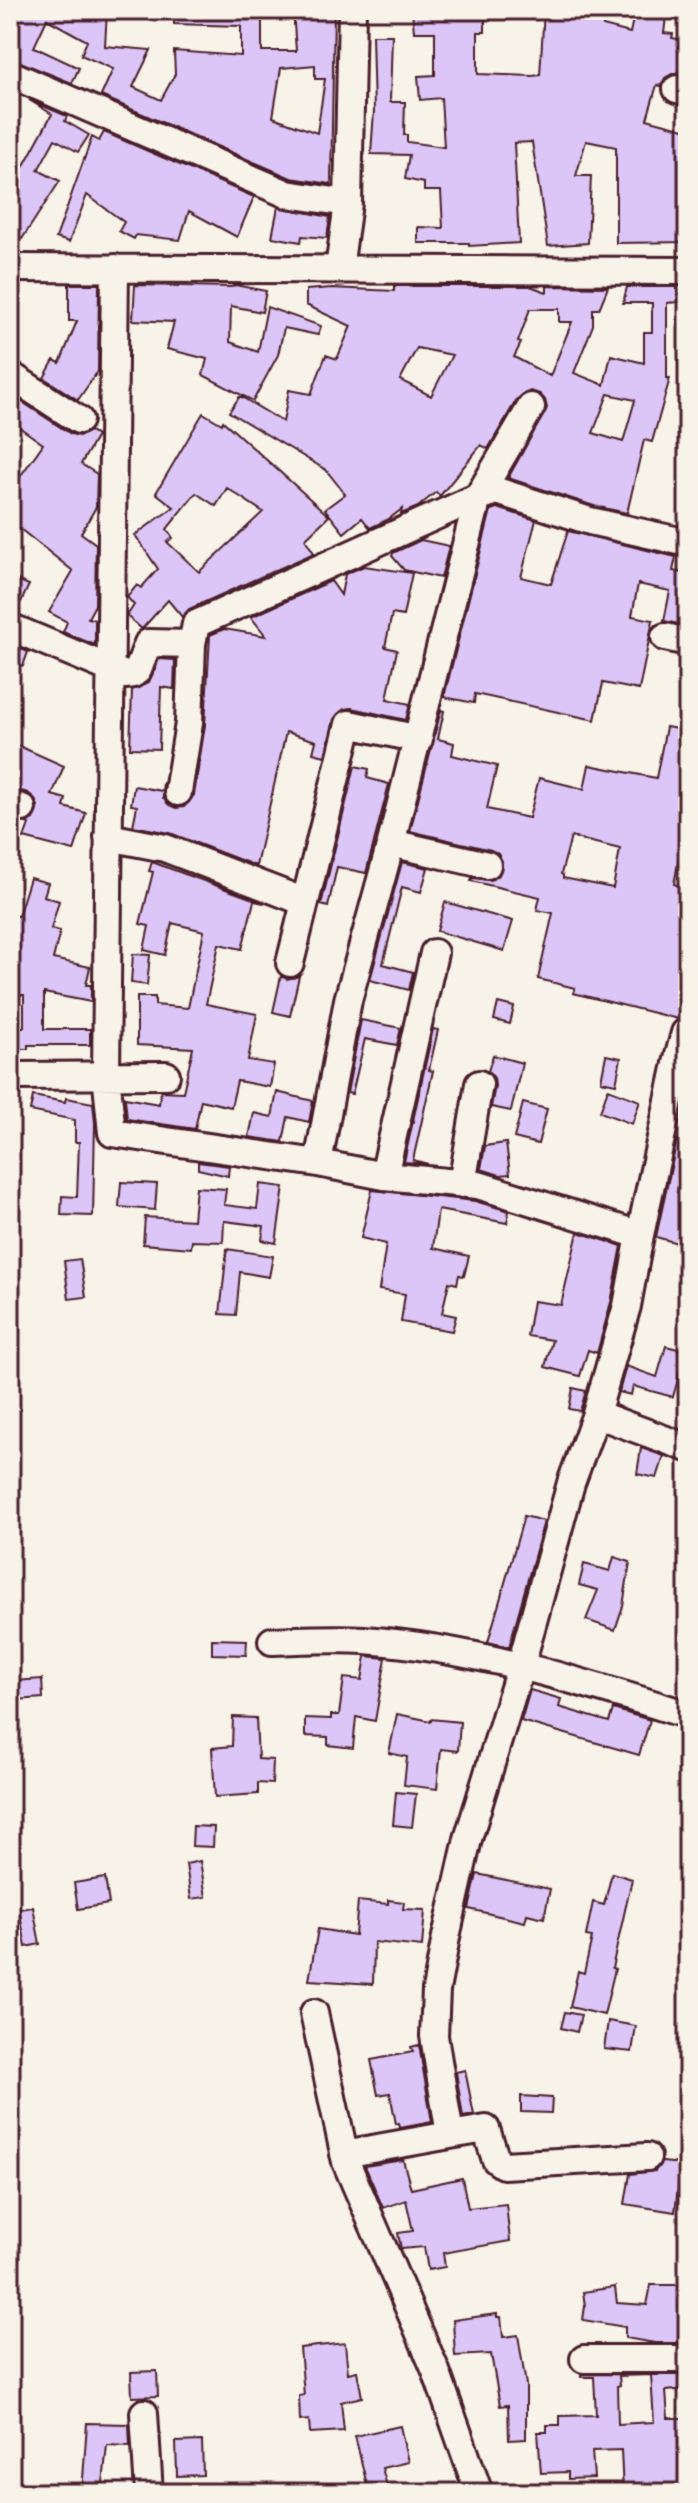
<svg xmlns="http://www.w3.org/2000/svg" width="698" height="2503" font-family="'Comic Neue',sans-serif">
  <rect width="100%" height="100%" fill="#f7f3e8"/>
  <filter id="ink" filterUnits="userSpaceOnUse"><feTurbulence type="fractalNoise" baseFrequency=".0125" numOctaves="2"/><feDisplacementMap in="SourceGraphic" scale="16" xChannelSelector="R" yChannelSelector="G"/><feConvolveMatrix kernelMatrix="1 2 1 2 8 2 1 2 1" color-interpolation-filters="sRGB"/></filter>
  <g filter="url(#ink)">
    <path fill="#dbc6f7" stroke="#4a1f2b" stroke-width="2" fill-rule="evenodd" d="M10,10H107L105,46L151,50L133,87L161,100L175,74L174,51L241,56V26L174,24V10H262V51H296L293,10H334L331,184L291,178L101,96L113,69L81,55L87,41L47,19L34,47L79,68L72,83L10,58ZM315,65V79H325L317,133L273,117L281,68Z
      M412,10H485V32H478V74L532,76L540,75L544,10H604L603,26L630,33L635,10H667L664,33L673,34L672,38L688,41V75L672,74L665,78L661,86L657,85L647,119L688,130V242L616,243V147L586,141L576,176H591L588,243L548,246L532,142L514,143L519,243L469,246V243H418V227L443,228L441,191H424V183L405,179L409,155L371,154L374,111L372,35H392L390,102H405L404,135H407V142L444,147L441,98L420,100L418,76L435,75V32H414Z
      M29,100L67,116L65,121L89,135L78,152L55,139L38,170L60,181L22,239L10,238V217L17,206L10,201V191L52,114Z
      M104,132L254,197L237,237L189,211L180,240L136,235L134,239L119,231L124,222L87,195L69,242L56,238L92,137L99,141Z
      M278,207L330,217L327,238L302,236L301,242L272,237Z
      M69,284H99L98,371L78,400L44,378L54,360L60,363L77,321H69Z
      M135,285L231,287L235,285L266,291L262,312L231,306L230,342L258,352L267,307L321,326L318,335L284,328L278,355L253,401L203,375L207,359L167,349L174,322L133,320Z
      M394,286H530L547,292V286L608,287L599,309H593V325L574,373L604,385L611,355L644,363V332H652V303H623L627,287H677L678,302L667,303V378H670L652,442L644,440L627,513L594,506L508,478L547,408L545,400L540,394L530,391L517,399L488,449L481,445L440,496L436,492L418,507L401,514L402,509L389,519L370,528L362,518L344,533L325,509L345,494L326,470L229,412L240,396L283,422L289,390L311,394L326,355L337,359L351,326L306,305V290L332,288L394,291ZM530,309H559V322H572L550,376L514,357L521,343L518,342ZM417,348L452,355L431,396L400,380ZM608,394L635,400L623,442L593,433Z
      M10,394L71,434L79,436L90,431L97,436L81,464L97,474L96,507L81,533L96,544L95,605L88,618L95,620V645L63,632L67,622L49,612L73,571L10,521V478L17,481L43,444L19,427L10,438Z
      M203,413L222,424L223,421L329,516L305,539L314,553L189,609L182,617L168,600L142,629L127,616L134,605L127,597L137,585L141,588L158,569L135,535L174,507L156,493ZM227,488L263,512L199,572L167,542L173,538L167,529L196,493L216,506Z
      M497,508L536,520L521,577L551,584L568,531L676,557L673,571L688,574V626L664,621L670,591L638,584L632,616L653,620L639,690L603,683L595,720L475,694L474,703L444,697L491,510Z
      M421,540L449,546L441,578L404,570L392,556L393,553Z
      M364,566L412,573L403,616L392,614L385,647L397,650L387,699L410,704L406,720L352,708L344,709L334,719L325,756L313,753L316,741L286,732L256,866L170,833L133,826L137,806L131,805L134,786L162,791L163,782V798L169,805L176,808L184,807L194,795L205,725L210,635L224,629L266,636L251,617L331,581L341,595L345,574Z
      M10,577L29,585L21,602L10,598Z
      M10,644L28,652L23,666L10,661Z
      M159,659L175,660L174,689L161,687L159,749L130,748L132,690L149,682Z
      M441,710L444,711L438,739L454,743L452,755L497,766L487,809L529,818L539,778L584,789L589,765L656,778L666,727L688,731V814L674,884L688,888V1016L678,1019L646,1011L573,993L575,988L538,979L553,913L537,910L540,897L471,881L472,878L491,880L499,875L502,861L498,854L491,850L410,831ZM571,837L620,849L613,888L563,878V875L561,874Z
      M10,742L64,766L52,795L66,799L64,807L86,813L74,851L24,838L29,824L26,823L33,819L38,806L34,798L28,793L10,788Z
      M355,766L369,769L367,778L389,784L366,873L337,867L328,907L321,905Z
      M152,862L264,903L254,901L242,949L219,944L206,1004L257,1014L248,1060L274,1064L270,1087L237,1081L231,1107L201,1100L195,1129L127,1119L125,1098L159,1104L161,1091L183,1092L193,1048L137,1045V997H155V1005L188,1008L204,931L172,923L165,955L144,950L149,926L140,924L153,872L149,871Z
      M402,862L428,868L421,892L402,887L383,964L413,972L409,990L370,980Z
      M30,878L48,883L44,896L59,901L51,929L60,931L53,959L90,967L86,985H91V1002L44,993V1029H90V1045H28V1049H10V1027H24V995H10V915L18,916Z
      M445,902L513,921L504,951L437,931Z
      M133,954L150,955L147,985L131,983Z
      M281,976L287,979L299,976L290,1016L273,1012Z
      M498,1003L514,1007L510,1024L494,1020Z
      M361,1020L401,1028L397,1045L365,1039L352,1094L347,1093Z
      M433,1029L438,1030L429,1070L433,1071L413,1160L428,1164L404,1162Z
      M493,1055L522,1063L511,1111L491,1107L495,1086L494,1078L488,1071Z
      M606,1055L621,1058L616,1084L601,1081Z
      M608,1089L640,1101L632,1124L600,1112Z
      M277,1092L313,1101L309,1122L288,1117L283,1142L249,1137L254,1113L272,1117Z
      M33,1096L65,1102L66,1098L93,1103L95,1123L93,1216L61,1215L62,1196L77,1197L79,1142H75V1120L30,1111Z
      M523,1103L547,1109L538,1144L514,1138Z
      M677,1140L688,1143L677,1192L687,1195L680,1217L688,1218V1246L656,1237Z
      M506,1143L510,1174L500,1175L481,1169L485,1146Z
      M198,1162L229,1166L228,1176L198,1169Z
      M121,1182L157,1184L155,1210L119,1207Z
      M260,1184L284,1187L276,1243L262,1240L264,1226L224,1221L223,1242L192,1241L191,1248L143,1244L145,1217L193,1220L196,1187L226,1189L224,1205L257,1209Z
      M372,1190L475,1201L509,1211L507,1223L438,1210L433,1248L469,1256L464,1276L459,1275L457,1284L449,1282L442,1313L456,1316L452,1331L401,1322L405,1294L379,1290L386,1244L361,1238Z
      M578,1232L622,1246L611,1302L597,1353L588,1350L580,1376L545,1367L552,1340L527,1336L533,1301L561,1305Z
      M227,1249L273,1256L269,1277L240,1272L236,1315L220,1314Z
      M80,1259L86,1297L69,1299L64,1261Z
      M666,1346L686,1351L673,1397L633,1386L631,1395L619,1392L626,1366L657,1377Z
      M573,1388L586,1391L580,1411L569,1409Z
      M641,1448L664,1456L657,1478L637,1474Z
      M524,1516L544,1521L509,1647L488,1642Z
      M614,1557L630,1562L623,1606L615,1630L586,1620L598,1590L579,1585L584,1564L610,1571Z
      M212,1639L247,1640L246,1655L212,1654Z
      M366,1656L386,1658L375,1721L356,1717L353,1748L328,1745V1737L305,1736V1718L331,1719V1715H339L344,1678L362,1680Z
      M42,1679L43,1698L17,1700L15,1681Z
      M530,1690L561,1699L559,1707L609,1722L613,1709L650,1720L639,1755L521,1721Z
      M397,1714L431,1721V1719L460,1722L458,1751L441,1749L437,1789L404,1785L407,1757L389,1753Z
      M233,1717L256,1718L258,1759L273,1760L272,1784L258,1783V1794L215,1797L212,1748L232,1746Z
      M396,1792L416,1794L412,1827L393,1825Z
      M193,1826L214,1827L213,1847L192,1846Z
      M200,1861L206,1897L191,1899L186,1864Z
      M612,1873L632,1879L612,1968L615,1969L604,2015L570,2007L578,1971L584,1973L592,1937L586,1936L593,1902L604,1905Z
      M477,1874L550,1889L544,1918L527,1914L525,1922L469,1909Z
      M105,1878L109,1904L78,1909L74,1883Z
      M388,1900L404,1902L403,1909L425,1910L422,1947L374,1942L373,1984L309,1980L318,1929L355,1935L358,1901L388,1904Z
      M33,1907L40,1944L26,1947L19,1909Z
      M565,2012L581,2015L577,2032L561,2028Z
      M608,2021L636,2026L632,2052L604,2049Z
      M419,2045L432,2122L400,2128L399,2123L396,2124L390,2093L378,2095L371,2060L413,2052L411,2047Z
      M465,2070L474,2115L463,2117L456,2072Z
      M521,2096L552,2098L551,2113L521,2112Z
      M403,2160L411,2189L462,2178L468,2208L506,2204L510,2241L443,2253L445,2267L428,2270L424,2247L401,2249L398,2233L413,2231L406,2200L383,2208L365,2166Z
      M662,2162L681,2164L675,2212L625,2204L630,2174L655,2171Z
      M651,2285H685L688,2343H655L625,2338V2327L583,2320L585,2306L583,2292L615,2287L617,2303L647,2305Z
      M497,2314V2317H501L503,2337L518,2335L526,2385V2439L509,2440L508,2405L500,2406L491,2354L455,2356L453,2320Z
      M345,2343L348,2373L357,2371L362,2397L341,2402L344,2431L310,2433L309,2420L300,2421L299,2396L304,2395L300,2348Z
      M157,2371L158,2396L132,2397L131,2372Z
      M581,2374L688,2375V2389L666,2391L668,2418H688V2485L645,2487L646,2493H623L621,2450L592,2451L594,2478L568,2479V2472L541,2473L538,2432H547V2425H560V2416L596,2415L594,2377H581ZM651,2375L654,2422L618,2424L617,2386L620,2385L619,2376Z
      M87,2423L129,2424L130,2446L107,2445L102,2493H82Z
      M400,2426L408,2462L382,2468L389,2493H369L355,2436Z
      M202,2441L203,2475L177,2476L176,2442Z"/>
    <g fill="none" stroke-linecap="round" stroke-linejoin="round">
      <defs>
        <path id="minor" d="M10,74L287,194L348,203
          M677,89L688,92
          M10,268L688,271
          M115,268L106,1074L112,1133L318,1163L384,1176L478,1185L640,1235
          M339,269L348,203L352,10
          M10,375L79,420
          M10,627L125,675L133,674L138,670L148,643L192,644
          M665,637L688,642
          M178,792L189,723L192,644L196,624L478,497L497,491L590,521L688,543
          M10,804L22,808
          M108,837L165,848L305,902
          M487,865L391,843L478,497L531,407
          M290,963L349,724L419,739
          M10,1076L166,1075
          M318,1163L348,1000L391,843
          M384,1176L434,953
          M462,1184L479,1084
          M596,1414L688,1448
          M272,1641C303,1640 334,1638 364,1640C476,1648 582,1682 688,1715
          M314,2013L346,2162L436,2371L479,2493
          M450,2135L486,2129L496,2160L503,2165L647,2157
          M344,2154L450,2135L434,2036L436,1990L446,1937L468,1839L521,1665L571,1483L596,1414L627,1306L640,1235L678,1059L685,1033L688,1032
          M584,2359H688
          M144,2413L149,2493"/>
      </defs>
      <use href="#minor" stroke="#4a1f2b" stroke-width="32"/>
      <use href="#minor" stroke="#f7f3e8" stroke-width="26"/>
    </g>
  </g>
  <rect width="698" height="2503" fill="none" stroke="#f7f3e8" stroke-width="40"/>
  <rect x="20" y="20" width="658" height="2463" fill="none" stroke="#4a1f2b" stroke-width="3" filter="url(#ink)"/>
</svg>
